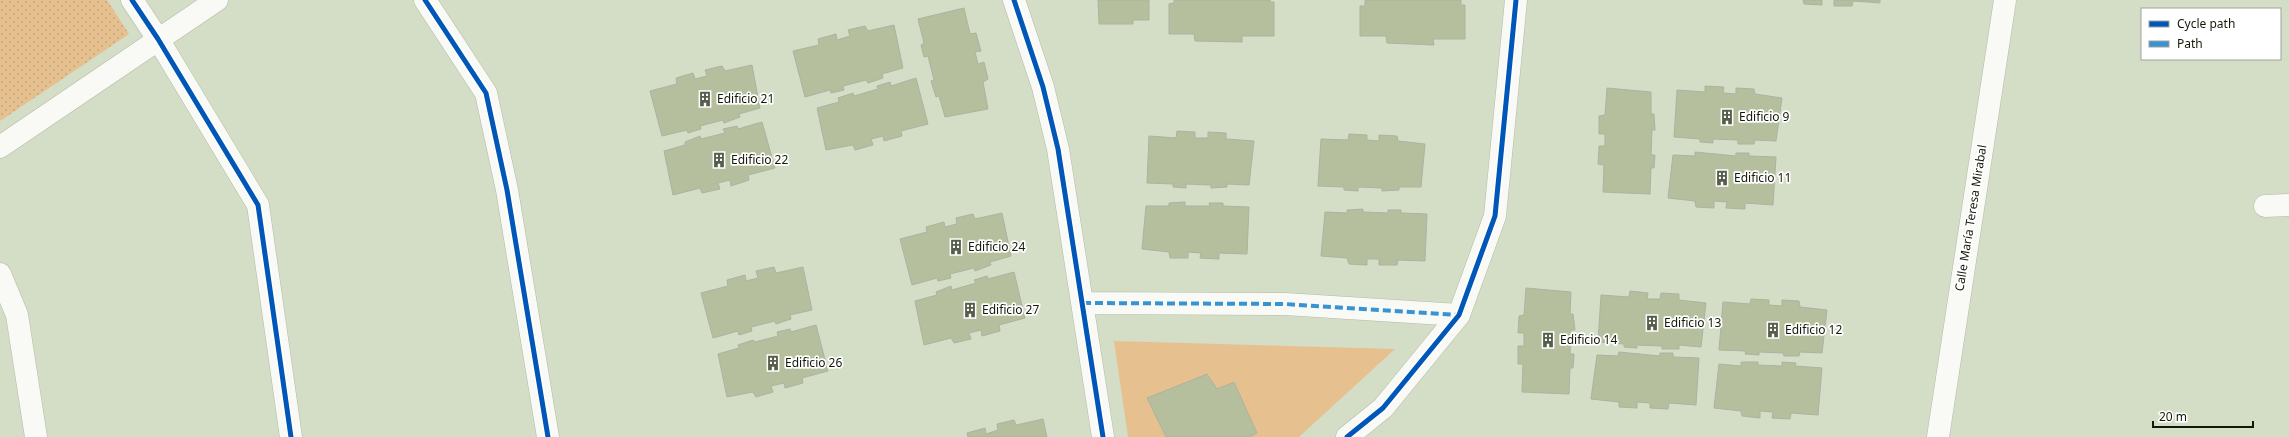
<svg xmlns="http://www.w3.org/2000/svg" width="2289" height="437" font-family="'Noto Sans',sans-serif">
  <defs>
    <pattern id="grass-dots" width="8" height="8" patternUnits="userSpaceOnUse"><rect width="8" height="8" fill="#e6c18f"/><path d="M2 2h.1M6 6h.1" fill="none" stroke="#c4a57a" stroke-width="1.8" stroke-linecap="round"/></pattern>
  </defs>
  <rect width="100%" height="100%" fill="#d4ddc6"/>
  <path fill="url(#grass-dots)" d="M0,0H107L129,34L0,121Z"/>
  <path fill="#e6c18f" d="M1114,341L1395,349L1299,437H1128Z"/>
  <path fill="#b5bf9e" stroke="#acb3a1" d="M1098,0H1149V20H1133V24H1099Z
    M1174,0H1270V2H1274V36H1242V42L1195,41L1194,34H1169V4L1174,3Z
    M1365,0H1461V5H1465V39H1433L1434,45L1387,43L1386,36H1360V6H1365Z
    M1803,0H1822V5L1804,4Z
    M1834,0H1880V3L1853,1L1852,6H1834Z
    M964,8L970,34L976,33L981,51L975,52L978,64L984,62L988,79L983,82L988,109L945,117L939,96L936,97L931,81L934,80L928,56L924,57L921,45L924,43L918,19Z
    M894,25L903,68L882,74L883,78L868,83L866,80L843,86L844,90L831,93L830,90L805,97L793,51L819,45L818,39L836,34L837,40L850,36L848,30L865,26L868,31Z
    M752,65L760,108L739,114L740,117L724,123L723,120L700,126L701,129L688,133L687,130L662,136L650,91L677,84L676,78L693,73L695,79L707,76L705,70L722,66L725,71Z
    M916,78L928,124L901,131L902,136L884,141L883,136L871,139L873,145L855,150L853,145L826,150L817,108L839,102L838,98L853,93L854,96L878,89L877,86L890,82L891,86Z
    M1705,86L1724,87L1723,93L1736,94V88L1754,89L1755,94L1782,98L1776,141L1755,140L1754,144H1738V140L1713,139V143L1700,142V139L1674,137L1677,90L1705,92Z
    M1607,88L1651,92V114H1654L1655,130H1652L1651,155H1655L1654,168H1651L1650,194L1603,192L1604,165L1598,164L1599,146H1605V134H1599V116L1605,115Z
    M762,122L775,168L748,175L749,180L731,186L730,180L718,183L720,189L702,193L700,188L673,195L664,151L685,145V142L700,136L701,139L725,133L723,129L737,126L738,129Z
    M1177,131L1195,132V138H1208V132L1226,133V139L1254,141L1249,185L1227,184V187L1211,188V185L1186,184V188L1173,187V184L1147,183L1149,136L1176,138Z
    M1349,134L1367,135V140L1379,141V135L1397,136L1398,141L1425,144L1421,187H1399V190L1382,191V188L1358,187V191L1344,190V187L1318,186L1321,139L1348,140Z
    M1695,152L1736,156V153H1749V156L1776,157L1773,205L1745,203V209L1726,208L1727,202L1714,201V208L1696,207L1695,201L1668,198L1673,155L1695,156Z
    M1185,202V206H1210L1209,203H1223V206L1249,207L1247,254L1219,253V259L1200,258L1201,253L1188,252V258H1170L1169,252L1142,249L1146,206H1169V203Z
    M1363,209V212L1388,213V210H1401V213L1427,214L1425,261L1398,260L1397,265H1379V259H1367V265L1349,264L1347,258L1321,256L1325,212L1347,213V210Z
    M1002,213L1011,256L990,262L991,265L975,271L974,268L950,274L951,278L938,281L937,278L912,285L900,239L927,232L926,227L944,222L945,227L957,224L956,218L973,214L975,219Z
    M774,267L776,273L803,267L812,310L790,315L791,319L776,324L775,321L751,327L752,331L739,335L738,331L713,338L701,293L728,286L727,280L745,275L746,281L758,278L756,271Z
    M1014,272L1025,318L999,325L1000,331L982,336L981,330L969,333L971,339L954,343L951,338L924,345L915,301L937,295L936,292L951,286L952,290L976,283L974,280L987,276L988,279Z
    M1526,288L1571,292L1570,314H1573L1575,330H1571L1570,354H1574L1573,368H1570L1569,394L1522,392L1523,364H1518V346H1524V333H1518L1519,316L1524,315Z
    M1630,291L1648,293L1647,299H1660L1661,293L1679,294V300L1706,303L1701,347L1679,345V349H1662V346L1637,345V348L1624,347V344L1598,342L1601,295L1629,297Z
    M1751,299L1769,300V305L1782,306V300L1799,301L1800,307L1827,310L1822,353L1800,352L1799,356H1784L1783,353L1759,352V355L1745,354L1746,351L1719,350L1723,302L1750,304Z
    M816,325L828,371L802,378L803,383L785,388L784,383L771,386L773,392L756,397L753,392L727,397L718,354L739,348L738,345L753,340L755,342L778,336L777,332L790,329L791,332Z
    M1619,352L1660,356V353H1673V357L1699,358L1696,405L1669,403L1668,409L1650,408V403L1637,402V408L1619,407V402L1591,399L1597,355L1618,356Z
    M1741,362H1758V365L1782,366V362L1796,363L1795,366L1822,368L1818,415L1791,413L1790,419L1772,418L1773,412L1760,411V418L1742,416L1741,411L1714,408L1719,364L1741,366Z
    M1207,374L1217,389L1234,382L1257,433L1249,437H1166L1147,398Z
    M1043,419L1047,437H968L967,433L985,428L986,434L998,430L997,424L1014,420L1016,425Z"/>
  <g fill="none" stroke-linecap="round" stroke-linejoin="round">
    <defs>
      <path id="minor" d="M132,0L158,39L258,205L291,437
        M425,0L486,93L507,190L548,437
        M1014,0L1043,87L1058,149L1103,437
        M0,147L217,0
        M2265,206L2289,205
        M1083,303L1285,304L1459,315
        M1347,437L1383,408L1459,315L1495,216L1516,0
        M1938,437L2005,0"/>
      <path id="tertiary" d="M0,274L17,315L36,437"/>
    </defs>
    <use href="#minor" stroke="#b3bba8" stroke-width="23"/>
    <use href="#tertiary" stroke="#b3bba8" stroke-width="23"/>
    <use href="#minor" stroke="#f9faf6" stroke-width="22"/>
    <use href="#tertiary" stroke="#f9faf6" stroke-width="22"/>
    <path stroke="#3893d2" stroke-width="4" stroke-dasharray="8 4" stroke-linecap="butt" d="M1083,303L1285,304L1459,315"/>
    <defs>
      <path id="cycleway" d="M132,0L158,39L258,205L291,437
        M425,0L486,93L507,190L548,437
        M1014,0L1043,87L1058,149L1103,437
        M1347,437L1383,408L1459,315L1495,216L1516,0"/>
    </defs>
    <use href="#cycleway" stroke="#fff" stroke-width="8"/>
    <use href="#cycleway" stroke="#0057b8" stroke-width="5"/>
  </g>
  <defs>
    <symbol id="building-bare" viewBox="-9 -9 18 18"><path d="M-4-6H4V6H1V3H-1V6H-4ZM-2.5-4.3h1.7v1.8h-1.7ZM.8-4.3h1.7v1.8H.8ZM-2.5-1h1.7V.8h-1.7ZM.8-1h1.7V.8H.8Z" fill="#575d4b" stroke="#fff" stroke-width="2.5" paint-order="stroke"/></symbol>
  </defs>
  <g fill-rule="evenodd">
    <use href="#building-bare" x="694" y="88" width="22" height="22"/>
    <use href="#building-bare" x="1716" y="106" width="22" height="22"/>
    <use href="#building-bare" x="708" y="149" width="22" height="22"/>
    <use href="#building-bare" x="1711" y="167" width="22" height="22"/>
    <use href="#building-bare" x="945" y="236" width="22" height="22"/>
    <use href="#building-bare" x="959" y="299" width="22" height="22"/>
    <use href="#building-bare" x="1641" y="312" width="22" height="22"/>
    <use href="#building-bare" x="1762" y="319" width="22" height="22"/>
    <use href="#building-bare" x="1537" y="329" width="22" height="22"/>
    <use href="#building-bare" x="762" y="352" width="22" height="22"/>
  </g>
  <g text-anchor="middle" stroke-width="3.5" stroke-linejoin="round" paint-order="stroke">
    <g font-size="12" fill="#131809" stroke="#fff" text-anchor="start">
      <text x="717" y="103">Edificio 21</text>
      <text x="1739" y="121">Edificio 9</text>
      <text x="731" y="164">Edificio 22</text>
      <text x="1734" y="182">Edificio 11</text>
      <text x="968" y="251">Edificio 24</text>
      <text x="982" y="314">Edificio 27</text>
      <text x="1664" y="327">Edificio 13</text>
      <text x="1785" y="334">Edificio 12</text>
      <text x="1560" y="344">Edificio 14</text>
      <text x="785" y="367">Edificio 26</text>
    </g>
    <g font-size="12" fill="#131809" stroke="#fff">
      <text transform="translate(1971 218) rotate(-81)" y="4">Calle María Teresa Mirabal</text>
    </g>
  </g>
  <rect x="2141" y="8" width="140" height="52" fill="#ffffff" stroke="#a1a39d"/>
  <rect x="2149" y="21" width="20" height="6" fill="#0057b8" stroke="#a1a39d"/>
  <text x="2177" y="28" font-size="12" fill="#131809">Cycle path</text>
  <rect x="2149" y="41" width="20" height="6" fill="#3893d2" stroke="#a1a39d"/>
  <text x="2177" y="48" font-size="12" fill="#131809">Path</text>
  <path d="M2153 421v6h100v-6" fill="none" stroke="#131809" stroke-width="2"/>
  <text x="2159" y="421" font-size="12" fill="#131809" stroke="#ffffff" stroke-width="3" paint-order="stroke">20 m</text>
</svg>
